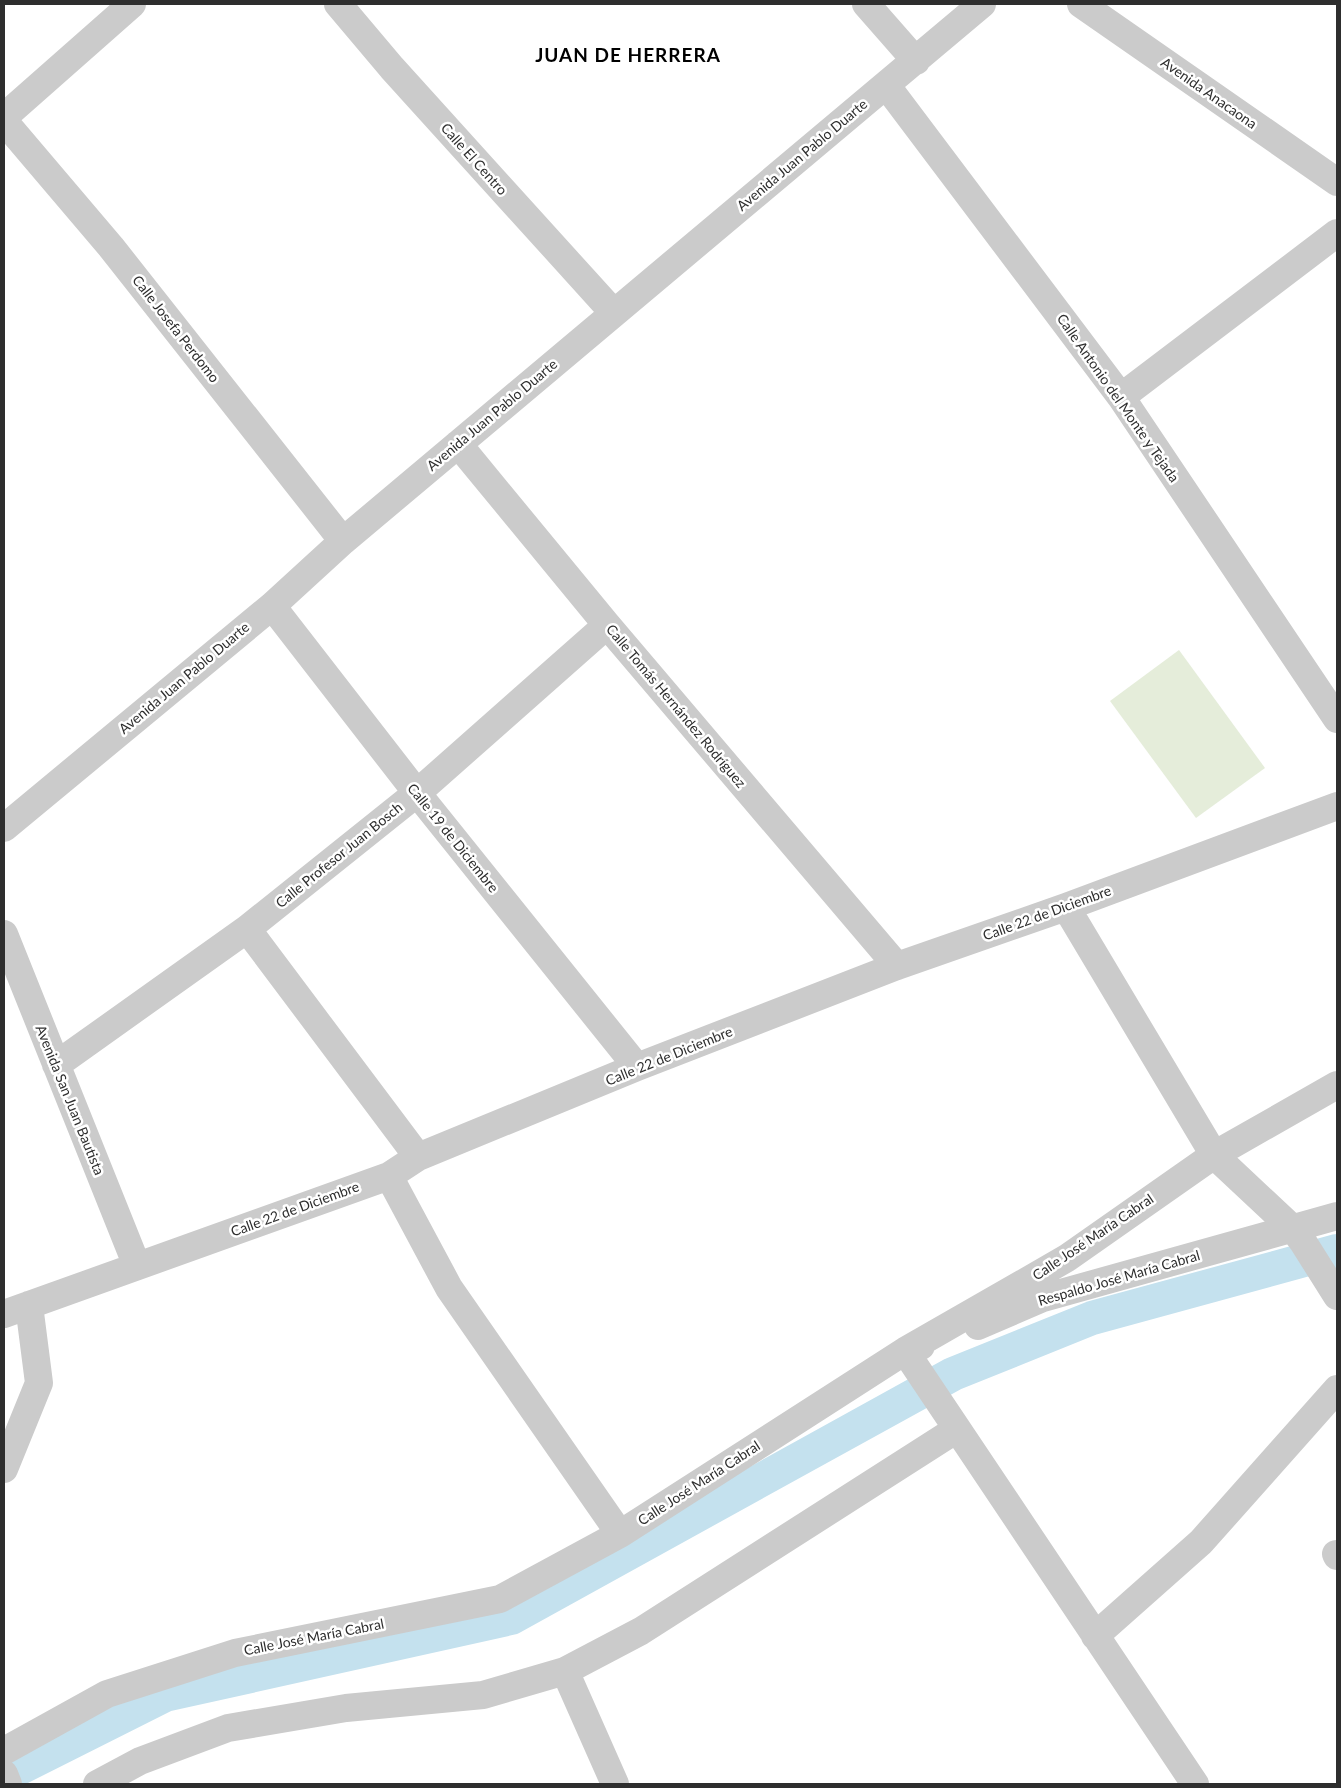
<svg xmlns="http://www.w3.org/2000/svg" width="1341" height="1788" font-family="Lato,sans-serif">
  <rect width="100%" height="100%" fill="#fff"/>
  <path fill="#e5edda" d="M1179,650L1265,768L1196,818L1110,701Z"/>
  <g fill="none" stroke-linecap="round" stroke-linejoin="round">
    <path stroke="#c4e1ee" stroke-width="34" d="M4,1776L165,1695L511,1618L953,1374L1092,1318L1337,1251"/>
    <path stroke="#cbcbcb" stroke-width="28" d="M338,4L392,68L613,312
      M866,4L916,61
      M1081,4L1337,182
      M886,85L1121,397L1337,719
      M4,117L132,4
      M4,121L111,247L343,541
      M1121,397L1337,233
      M458,444L607,625L897,966
      M272,606L417,793L637,1067
      M4,828L272,606L343,541L982,4
      M1066,907L1214,1155L1293,1229L1303,1242L1337,1296
      M247,929L418,1157
      M4,934L137,1266
      M56,1065L247,929L417,793L607,625
      M389,1176L449,1288L620,1534
      M4,1314L389,1176L418,1157L637,1067L897,966L1066,907L1337,806
      M978,1326L1043,1298L1337,1216
      M921,1346L905,1351L1195,1784
      M4,1469L39,1383L29,1305
      M1336,1554L1337,1556
      M1095,1636L1201,1542L1337,1389
      M565,1671L615,1784
      M4,1751L107,1694L235,1653L500,1599L620,1534L905,1351L1067,1258L1214,1155L1337,1085
      M4,1774L8,1784
      M97,1784L140,1761L228,1728L346,1708L483,1695L565,1671L641,1631L957,1429"/>
  </g>
  <g text-anchor="middle" stroke-width="5" stroke-linejoin="round" paint-order="stroke">
    <g font-size="14" fill="#2e2e2e" stroke="#fff">
      <text transform="translate(1209 93) rotate(35)" y="5">Avenida Anacaona</text>
      <text transform="translate(802 155) rotate(-40)" y="5">Avenida Juan Pablo Duarte</text>
      <text transform="translate(474 159) rotate(48)" y="5">Calle El Centro</text>
      <text transform="translate(176 329) rotate(52)" y="5">Calle Josefa Perdomo</text>
      <text transform="translate(1118 398) rotate(55)" y="5">Calle Antonio del Monte y Tejada</text>
      <text transform="translate(492 415) rotate(-40)" y="5">Avenida Juan Pablo Duarte</text>
      <text transform="translate(184 678) rotate(-40)" y="5">Avenida Juan Pablo Duarte</text>
      <text transform="translate(676 706) rotate(50)" y="5">Calle Tomás Hernández Rodríguez</text>
      <text transform="translate(453 838) rotate(51)" y="5">Calle 19 de Diciembre</text>
      <text transform="translate(339 855) rotate(-39)" y="5">Calle Profesor Juan Bosch</text>
      <text transform="translate(1047 913) rotate(-20)" y="5">Calle 22 de Diciembre</text>
      <text transform="translate(669 1056) rotate(-22)" y="5">Calle 22 de Diciembre</text>
      <text transform="translate(70 1100) rotate(68)" y="5">Avenida San Juan Bautista</text>
      <text transform="translate(295 1209) rotate(-20)" y="5">Calle 22 de Diciembre</text>
      <text transform="translate(1093 1237) rotate(-34)" y="5">Calle José María Cabral</text>
      <text transform="translate(1119 1278) rotate(-16)" y="5">Respaldo José María Cabral</text>
      <text transform="translate(699 1483) rotate(-33)" y="5">Calle José María Cabral</text>
      <text transform="translate(314 1637) rotate(-11)" y="5">Calle José María Cabral</text>
    </g>
    <g font-size="19" font-weight="bold" letter-spacing="1" fill="#000" stroke="#fff">
      <text x="628" y="62">JUAN DE HERRERA</text>
    </g>
  </g>
  <rect width="1341" height="1788" fill="none" stroke="#2e2e2e" stroke-width="10"/>
</svg>
